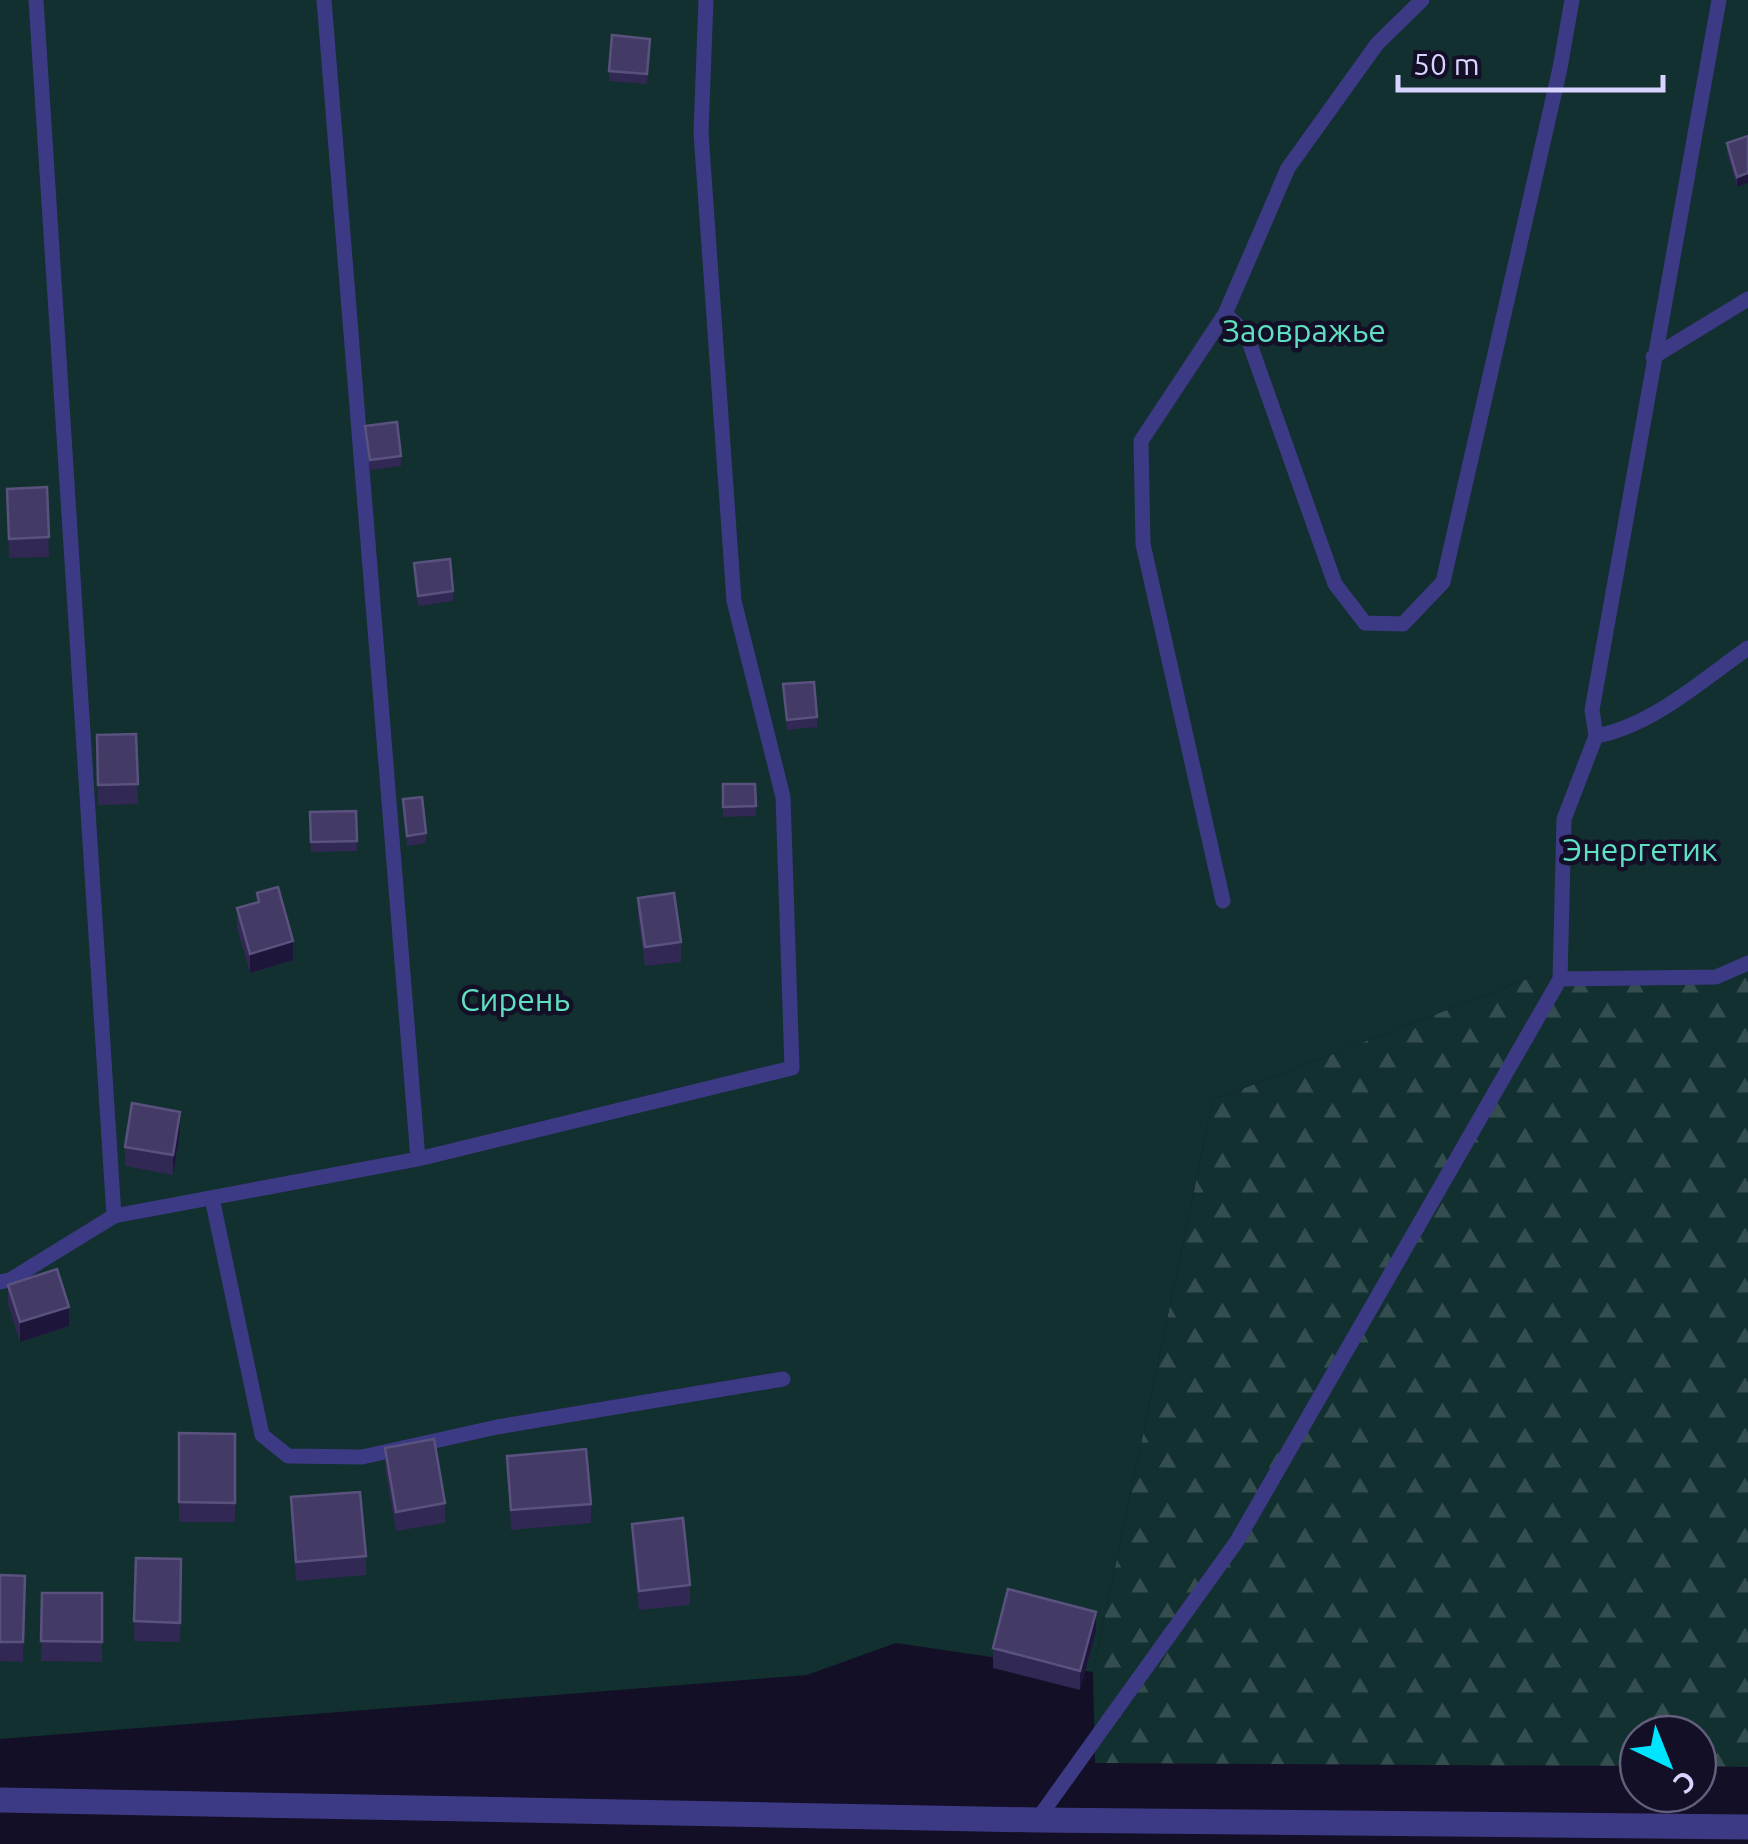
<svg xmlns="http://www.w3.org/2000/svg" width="1748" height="1844" font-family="Ubuntu,sans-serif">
  <defs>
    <pattern id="forest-firs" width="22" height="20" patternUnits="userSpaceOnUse" patternTransform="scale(2.5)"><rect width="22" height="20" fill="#12302f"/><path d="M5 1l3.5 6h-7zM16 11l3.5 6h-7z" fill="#344d4e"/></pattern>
  </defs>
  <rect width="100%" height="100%" fill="#130f26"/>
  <path fill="url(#forest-firs)" d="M1532,977H1748V1767L1698,1766V1734H1638V1766L1095,1763L1093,1672L1213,1100Z"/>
  <path fill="#12302f" d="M0,0H1748V977H1532L1213,1100L1093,1672L896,1643L807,1675L0,1739Z"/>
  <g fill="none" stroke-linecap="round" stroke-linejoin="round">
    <path stroke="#3d3a85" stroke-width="15" d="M36,0L114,1216
      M324,0L418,1159
      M1225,314L1246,333L1335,584L1365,623L1403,624L1443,582L1560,68L1572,0
      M1653,357L1748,299
      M1596,736C1652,726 1702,680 1748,648
      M1223,901L1143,544L1141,441L1225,314L1288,168L1377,44L1422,0
      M1560,979L1716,977L1748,963
      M212,1198L262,1435L288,1456L362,1457L497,1427L783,1379
      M0,1282L10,1280L114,1216L418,1159L792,1068L783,797L734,601L701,133L706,0
      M1037,1820L1237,1541L1560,979L1564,819L1596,736L1592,710L1719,0"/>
    <path stroke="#3d3a85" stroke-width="25" d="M0,1800L1037,1820L1748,1827"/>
  </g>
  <path fill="#312854" d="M650,49L647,84L609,81V71Z
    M1748,136V183L1737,187L1727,153V143Z
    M365,426L401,456V466L370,470Z
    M47,487L49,557L9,558L7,489Z
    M414,563L453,591V601L418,606Z
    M783,684L817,717V727L787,730Z
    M136,734L138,804L98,805L97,735Z
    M723,784H755L756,816L723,817Z
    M403,799L426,833V843L407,846Z
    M356,811L357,851L311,852L310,812Z
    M257,893L293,960L250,973L237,928V908L257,903Z
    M638,898L681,942V962L645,966L638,917Z
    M180,1131L173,1175L125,1166V1147Z
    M8,1285L69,1326L20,1342L8,1304Z
    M179,1433L235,1434V1522H179Z
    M385,1448L445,1503V1523L396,1531L385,1468Z
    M507,1456L591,1504V1523L511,1530Z
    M291,1497L366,1556V1575L296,1581L291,1517Z
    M632,1524L690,1585V1605L639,1610L632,1544Z
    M136,1558L181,1559L180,1642L134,1641Z
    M0,1575L25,1576L23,1662L0,1661Z
    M42,1593H102V1662L41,1661Z
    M1096,1631L1080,1690L993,1668V1648Z"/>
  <path fill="#1d163a" d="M1748,173V183L1737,187V177Z
    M293,941V960L250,973V954Z
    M180,1112V1131L173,1175V1155Z
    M69,1307V1326L20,1342V1322Z
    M1096,1612V1631L1080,1690V1671Z"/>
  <path fill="#433a66" stroke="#5a527e" stroke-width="2.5" d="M612,35L650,39L647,74L609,71Z
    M1748,136V173L1737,177L1727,143Z
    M397,422L401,456L370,460L365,426Z
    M47,487L49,537L9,539L7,489Z
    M450,559L453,591L418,596L414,563Z
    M814,682L817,717L787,720L783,684Z
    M136,734L138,784L98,785L97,735Z
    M723,784H755L756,806L723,807Z
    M422,797L426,833L407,836L403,799Z
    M356,811L357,841L311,842L310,812Z
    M278,887L293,941L250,954L237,908L259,902L257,893Z
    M674,893L681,942L645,947L638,898Z
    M132,1103L180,1112L173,1155L125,1147Z
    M57,1269L69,1307L20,1322L8,1285Z
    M179,1433L235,1434V1503L179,1502Z
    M434,1439L445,1503L396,1512L385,1448Z
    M586,1449L591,1504L511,1510L507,1456Z
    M360,1492L366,1556L296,1562L291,1497Z
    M683,1518L690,1585L639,1591L632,1524Z
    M136,1558L181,1559L180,1623L134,1621Z
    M0,1575L25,1576L23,1642H0Z
    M1008,1589L1096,1612L1080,1671L993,1648Z
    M42,1593H102V1642L41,1641Z"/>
  <g text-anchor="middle" stroke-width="9" stroke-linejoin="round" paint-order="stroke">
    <g font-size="32" fill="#5fe0c0" stroke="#130f26">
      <text x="1304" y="342">Заовражье</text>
      <text x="1640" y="861">Энергетик</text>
      <text x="515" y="1011">Сирень</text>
    </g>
  </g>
  <g transform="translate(1668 1764) rotate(137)"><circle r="48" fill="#130f26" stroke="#625e7d" stroke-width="2.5"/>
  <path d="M0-8L18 38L0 25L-18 38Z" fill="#00e5ff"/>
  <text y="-15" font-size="28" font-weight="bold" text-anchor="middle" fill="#d9d4ff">С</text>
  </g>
  <path d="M1398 75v15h265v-15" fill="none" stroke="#d9d4ff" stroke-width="5"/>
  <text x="1413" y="75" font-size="30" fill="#d9d4ff" stroke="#130f26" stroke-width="8" paint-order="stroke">50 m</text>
</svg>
